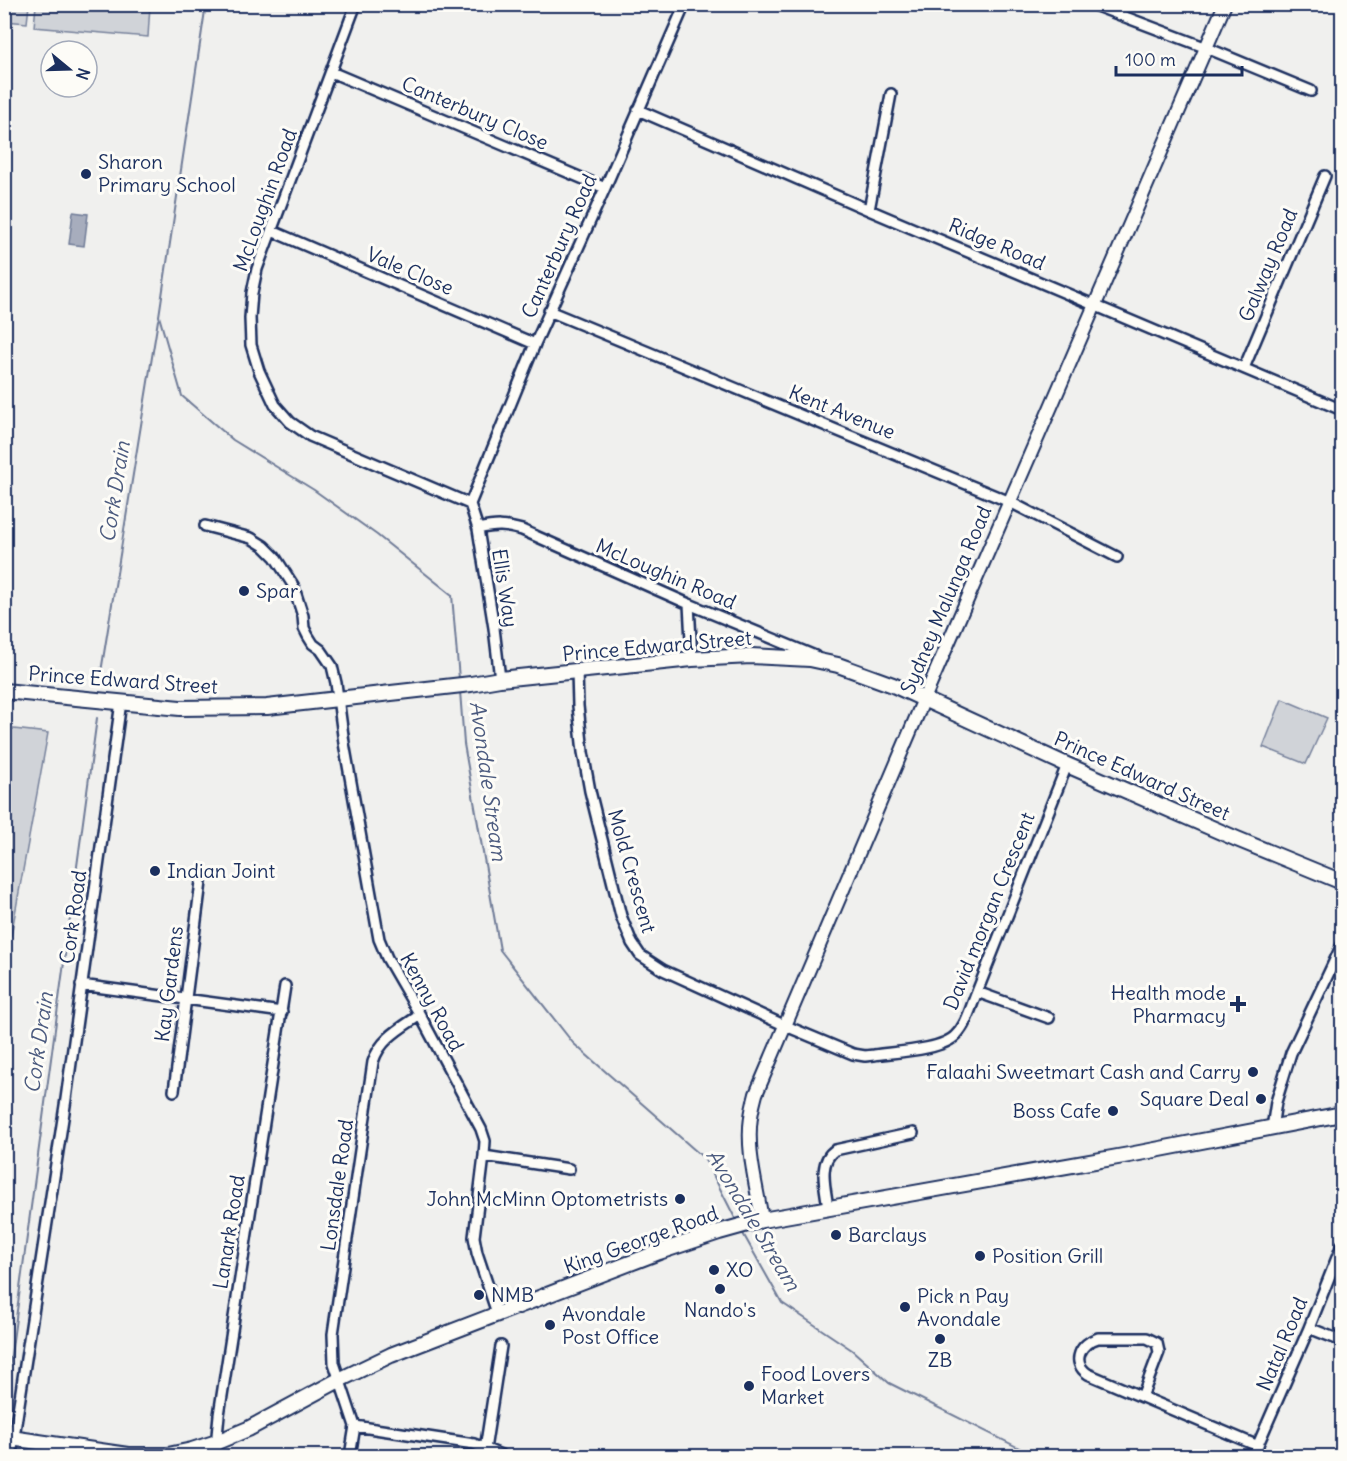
<svg xmlns="http://www.w3.org/2000/svg" width="1347" height="1461" font-family="Delius,sans-serif">
  <rect width="100%" height="100%" fill="#f0f0ee"/>
  <filter id="ink" filterUnits="userSpaceOnUse"><feTurbulence type="fractalNoise" baseFrequency=".0167" numOctaves="2"/><feDisplacementMap in="SourceGraphic" scale="12" xChannelSelector="R" yChannelSelector="G"/><feConvolveMatrix kernelMatrix="1 2 1 2 8 2 1 2 1" color-interpolation-filters="sRGB"/></filter>
  <g filter="url(#ink)">
    <path fill="#d0d3d8" stroke="#76819b" stroke-width="1.5" d="M4,5H29L27,23L5,21Z
      M36,5H150L148,37L34,27Z
      M1282,699L1327,718L1306,764L1263,747Z
      M5,728L48,733L11,936H4Z"/>
    <path fill="#a7adbd" stroke="#6f7b97" stroke-width="1.5" d="M73,212L88,214L84,246L69,244Z"/>
    <g fill="none" stroke-linecap="round" stroke-linejoin="round">
      <path stroke="#6f7b97" stroke-width="2" d="M206,4L159,316L182,396L233,440L314,490L377,535L452,595L459,679
        M101,672L158,320
        M460,691L464,744L500,950L573,1043L705,1159L737,1222
        M741,1230L782,1303L852,1350L889,1383L1035,1456
        M4,1407L97,718"/>
      <defs>
        <path id="minor" d="M356,4L257,269L252,293L250,318L251,345L259,371L275,405L290,422L310,436L470,504
          M1091,4L1207,48L1311,91
          M331,72L605,188
          M638,110L869,210L1342,410
          M869,210L891,94
          M272,231L535,344
          M549,311L1010,502L1117,557
          M1244,368L1325,176
          M470,504L535,344L605,188L685,4
          M470,504L478,529L494,628L500,679
          M205,526L251,538L264,546L275,557L293,585L303,616L304,628L308,636L313,644L321,650L332,666L336,683L344,743L379,939L387,958L420,1015L481,1129L485,1141L484,1156L474,1237L477,1253L497,1313
          M478,529C496,525 505,525 522,530L689,604L815,656
          M689,604L692,659
          M577,671L578,706L583,752L590,791L621,916L632,943L640,955L663,970L786,1026L853,1054L865,1056L874,1055C895,1052 943,1050 956,1035C967,1024 971,1006 977,992L1067,765
          M81,985L282,1012
          M977,992L1049,1018
          M174,1091L201,882
          M1272,1128L1276,1102L1291,1053L1342,945
          M484,1156L569,1169
          M828,1208C826,1190 817,1162 835,1150L913,1133
          M1309,1328L1342,1341
          M1142,1397L1159,1352L1157,1343L1147,1338H1098C1081,1343 1070,1362 1088,1374L1258,1446
          M355,1426L474,1444L503,1456
          M11,1456L66,1099L121,702
          M215,1456L219,1415L285,986
          M350,1456L355,1426L334,1363L333,1334L373,1062C380,1039 401,1028 420,1015
          M484,1456L501,1346
          M1253,1456L1309,1328L1342,1245"/>
        <path id="tertiary" d="M762,1220C757,1187 746,1151 751,1117C752,1109 754,1102 756,1094C813,963 868,831 924,699C1024,467 1126,237 1225,4"/>
        <path id="secondary" d="M4,691L180,708L267,707L471,684L500,679L692,659L751,656L810,659L838,665L893,685L1067,765L1237,839L1342,882
          M4,1437L128,1455H168L192,1450L217,1442L248,1429L339,1380L391,1355L659,1252L719,1232L762,1220L1129,1155L1342,1114"/>
      </defs>
      <use href="#minor" stroke="#1b2f5e" stroke-width="14"/>
      <use href="#tertiary" stroke="#1b2f5e" stroke-width="16"/>
      <use href="#secondary" stroke="#1b2f5e" stroke-width="18"/>
      <use href="#minor" stroke="#fdfcf7" stroke-width="9"/>
      <use href="#tertiary" stroke="#fdfcf7" stroke-width="12"/>
      <use href="#secondary" stroke="#fdfcf7" stroke-width="14"/>
    </g>
  </g>
  <g fill="#1b2f5e" stroke="#fdfcf7" stroke-width="2">
    <circle cx="86" cy="174" r="6"/>
    <circle cx="244" cy="591" r="6"/>
    <circle cx="155" cy="871" r="6"/>
    <path d="M1235 995h6v6h6v6h-6v6h-6v-6h-6v-6h6z"/>
    <circle cx="1253" cy="1072" r="6"/>
    <circle cx="1261" cy="1099" r="6"/>
    <circle cx="1113" cy="1111" r="6"/>
    <circle cx="680" cy="1199" r="6"/>
    <circle cx="836" cy="1235" r="6"/>
    <circle cx="980" cy="1256" r="6"/>
    <circle cx="714" cy="1270" r="6"/>
    <circle cx="720" cy="1289" r="6"/>
    <circle cx="479" cy="1295" r="6"/>
    <circle cx="905" cy="1307" r="6"/>
    <circle cx="550" cy="1325" r="6"/>
    <circle cx="940" cy="1339" r="6"/>
    <circle cx="749" cy="1386" r="6"/>
  </g>
  <g text-anchor="middle" stroke-width="6" stroke-linejoin="round" paint-order="stroke">
    <g font-size="20" fill="#1b2f5e" stroke="#fdfcf7">
      <text transform="translate(475 113) rotate(23)" y="7">Canterbury Close</text>
      <text transform="translate(265 200) rotate(-70)" y="7">McLoughin Road</text>
      <text transform="translate(997 244) rotate(23)" y="7">Ridge Road</text>
      <text transform="translate(559 246) rotate(-66)" y="7">Canterbury Road</text>
      <text transform="translate(1268 265) rotate(-67)" y="7">Galway Road</text>
      <text transform="translate(410 271) rotate(23)" y="7">Vale Close</text>
      <text transform="translate(842 412) rotate(22)" y="7">Kent Avenue</text>
      <text transform="translate(666 574) rotate(23)" y="7">McLoughin Road</text>
      <text transform="translate(505 588) rotate(81)" y="7">Ellis Way</text>
      <text transform="translate(946 600) rotate(-67)" y="7">Sydney Malunga Road</text>
      <text transform="translate(657 646) rotate(-5)" y="7">Prince Edward Street</text>
      <text transform="translate(123 680) rotate(4)" y="7">Prince Edward Street</text>
      <text transform="translate(1142 776) rotate(24)" y="7">Prince Edward Street</text>
      <text transform="translate(632 871) rotate(74)" y="7">Mold Crescent</text>
      <text transform="translate(989 911) rotate(-68)" y="7">David morgan Crescent</text>
      <text transform="translate(73 917) rotate(-82)" y="7">Cork Road</text>
      <text transform="translate(169 984) rotate(-83)" y="7">Kay Gardens</text>
      <text transform="translate(432 1002) rotate(61)" y="7">Kenny Road</text>
      <text transform="translate(337 1185) rotate(-82)" y="7">Lonsdale Road</text>
      <text transform="translate(229 1232) rotate(-81)" y="7">Lanark Road</text>
      <text transform="translate(641 1240) rotate(-20)" y="7">King George Road</text>
      <text transform="translate(1282 1344) rotate(-67)" y="7">Natal Road</text>
    </g>
    <g font-size="20" fill="#1b2f5e" stroke="#fdfcf7" text-anchor="start">
      <text x="98" y="169">Sharon<tspan x="98" dy="23">Primary School</tspan></text>
      <text x="256" y="598">Spar</text>
      <text x="167" y="878">Indian Joint</text>
      <text x="1226" y="1000" text-anchor="end">Health mode<tspan x="1226" dy="23">Pharmacy</tspan></text>
      <text x="1241" y="1079" text-anchor="end">Falaahi Sweetmart Cash and Carry</text>
      <text x="1249" y="1106" text-anchor="end">Square Deal</text>
      <text x="1101" y="1118" text-anchor="end">Boss Cafe</text>
      <text x="668" y="1206" text-anchor="end">John McMinn Optometrists</text>
      <text x="848" y="1242">Barclays</text>
      <text x="992" y="1263">Position Grill</text>
      <text x="726" y="1277">XO</text>
      <text x="491" y="1302">NMB</text>
      <text x="917" y="1303">Pick n Pay<tspan x="917" dy="23">Avondale</tspan></text>
      <text x="720" y="1317" text-anchor="middle">Nando's</text>
      <text x="562" y="1321">Avondale<tspan x="562" dy="23">Post Office</tspan></text>
      <text x="940" y="1367" text-anchor="middle">ZB</text>
      <text x="761" y="1381">Food Lovers<tspan x="761" dy="23">Market</tspan></text>
    </g>
    <g font-size="21" font-style="italic" fill="#4c5b7f" stroke="#fdfcf7">
      <text transform="translate(115 492) rotate(-81)" y="7">Cork Drain</text>
      <text transform="translate(488 781) rotate(82)" y="7">Avondale Stream</text>
      <text transform="translate(39 1043) rotate(-82)" y="7">Cork Drain</text>
      <text transform="translate(753 1220) rotate(59)" y="7">Avondale Stream</text>
    </g>
  </g>
  <rect width="1347" height="1461" fill="none" stroke="#fdfcf7" stroke-width="24"/>
  <rect x="12" y="12" width="1323" height="1437" fill="none" stroke="#1b2f5e" stroke-width="2" filter="url(#ink)"/>
  <g transform="translate(69 69) rotate(109)"><circle r="28" fill="#fdfcf7" stroke="#a3aaba" stroke-width="1.5"/>
  <path d="M0-4.5L10 22L0 15L-10 22Z" fill="#1b2f5e"/>
  <text y="-9" font-size="16" font-weight="bold" text-anchor="middle" fill="#1b2f5e">N</text>
  </g>
  <path d="M1116 66v9h126v-9" fill="none" stroke="#1b2f5e" stroke-width="3"/>
  <text x="1125" y="66" font-size="18" fill="#1b2f5e" stroke="#fdfcf7" stroke-width="4.5" paint-order="stroke">100 m</text>
</svg>
